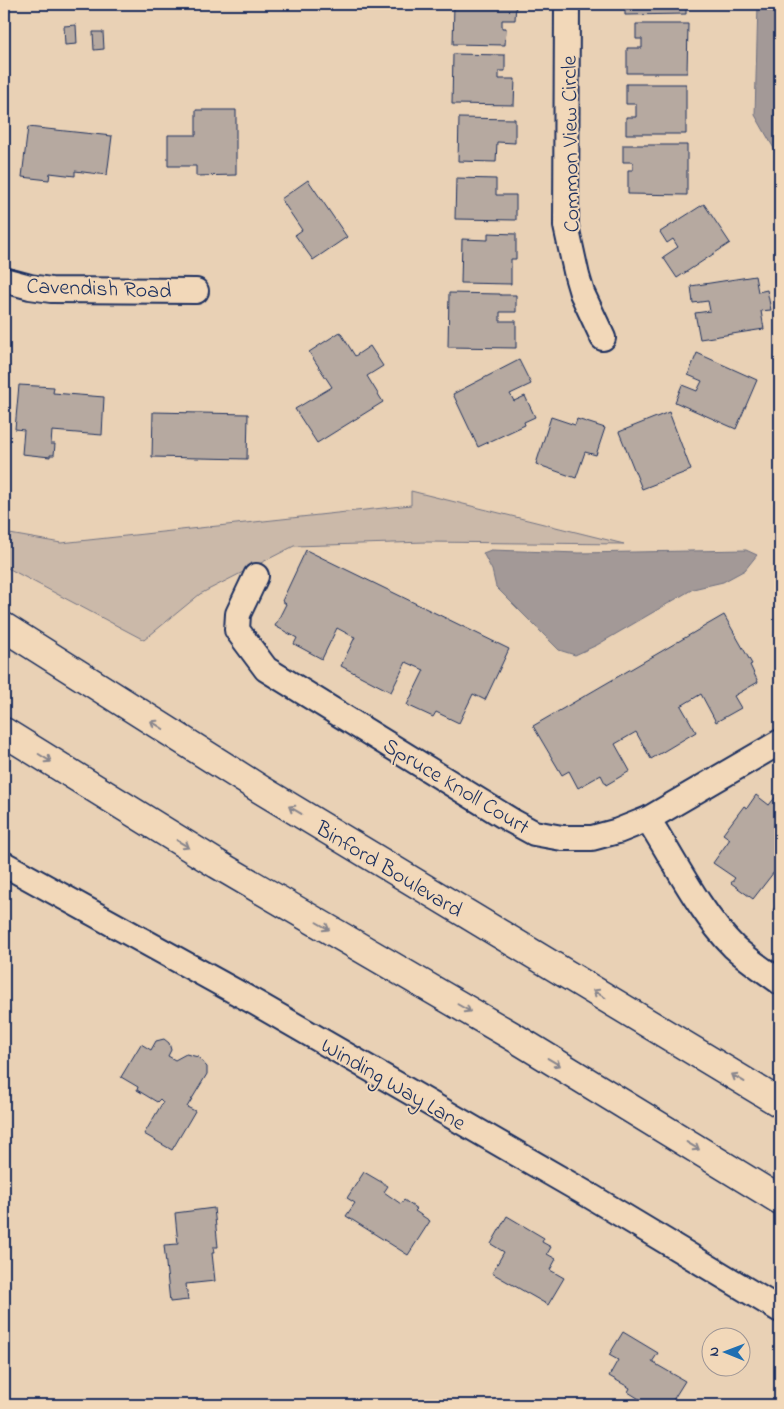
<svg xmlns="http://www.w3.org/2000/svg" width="784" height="1409" font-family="'Indie Flower',sans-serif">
  <rect width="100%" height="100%" fill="#e9d1b5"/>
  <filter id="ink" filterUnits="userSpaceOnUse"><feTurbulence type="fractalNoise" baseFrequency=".02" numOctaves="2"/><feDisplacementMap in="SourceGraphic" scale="10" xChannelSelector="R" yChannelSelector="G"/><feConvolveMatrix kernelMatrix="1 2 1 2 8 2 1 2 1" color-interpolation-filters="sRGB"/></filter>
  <g filter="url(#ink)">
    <path fill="#cbb9a9" stroke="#737484" d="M411,491L624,544L426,542L294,546L200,594L144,640L4,566V533L61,543L411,505Z"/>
    <path fill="#a39997" stroke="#6d6f80" d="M758,4H780V159L755,115Z
      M491,550L579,553L746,550L757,555L745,570L723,582L693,589L597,645L575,655L559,650L496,587L492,570L483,553Z"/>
    <path fill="#b6a9a0" stroke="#1b2f5e" d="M454,4H516L515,20H502V28H506L505,45L453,44Z
      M625,4H686V14L625,15Z
      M636,24H688L687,73H627V48H642V39H636Z
      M76,25L77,44L65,45L64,26Z
      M93,32H103L104,49L94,50Z
      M453,54L505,55V71H499V79H515L514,105L452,104Z
      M626,84H686V134H626V117H636V104H626Z
      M196,110H236V175L196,176V166H168V135H196Z
      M459,118L515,119V143L497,142L496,162L458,161Z
      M28,127L112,136L107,175L75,171V176L50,173L49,180L22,177Z
      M623,145H687V195L628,194V170H633V162H623Z
      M456,178L496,179V195H516V220L455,219Z
      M308,180L347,237L313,260L295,235L302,230L281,199Z
      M704,204L730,243L677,278L663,257L678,247L673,239L667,243L660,232Z
      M488,233L516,234V259H511V284L461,283L462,239L488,240Z
      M755,276L758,292L767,290L771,310L761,311L764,329L700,339L695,313L710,311L708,301L693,303L691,286Z
      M449,293L500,294V295H516V312H500V321H516V348L448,347Z
      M340,332L355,356L370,346L383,366L367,376L383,402L317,443L295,409L332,387L309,352Z
      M697,353L757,380L736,429L675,402L682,385L697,391L702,381L688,375Z
      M519,360L531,384L510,394L514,401L525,396L535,417L524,422L525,425L478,447L453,394Z
      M19,385L54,387L53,393L104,397L102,435L52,431L51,444H55L54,455H50V457L22,454L24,430L15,429Z
      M153,412L248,414L247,459L152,457Z
      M669,412L691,470L642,489L619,432Z
      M551,417L575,425L577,419L605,428L596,455L585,452L576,478L536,464Z
      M306,550L509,649L485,700L473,694L459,723L436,712L433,717L407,705L424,670L406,662L391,692L341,666L355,637L350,635L337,628L322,659L294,644L297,638L275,626L286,604L282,601Z
      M724,615L752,664L750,665L758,682L734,696L741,708L716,722L701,694L681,706L696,732L651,759L636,732L615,744L630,771L606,785L601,775L578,788L569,771L562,775L533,726Z
      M778,794L780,795V877L774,872L753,899L731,883L735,878L713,863L730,839L723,834L744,806L747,808L756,795L769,805Z
      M780,900V916L773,910Z
      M164,1039L169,1043L171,1050L168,1056L175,1060L186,1054L198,1057L207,1067V1074L187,1107L195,1111L172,1150L144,1134L163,1102L160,1099L157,1102L137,1090L138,1087L121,1077L141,1044L151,1050L156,1041Z
      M364,1172L388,1186L384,1192L401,1204L404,1200L417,1209L415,1211L430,1221L408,1255L346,1216L355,1203L347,1198Z
      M214,1208L218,1247H213L214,1253H212L215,1281L186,1284L188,1300L170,1302L164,1245L178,1244L175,1213Z
      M507,1216L544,1238L542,1242L551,1247L547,1254L556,1259L550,1270L564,1278L548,1305L492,1273L504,1252L491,1244Z
      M623,1332L658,1353L652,1362L685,1381L670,1405H649L628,1392L630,1388L609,1376L618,1360L609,1355Z"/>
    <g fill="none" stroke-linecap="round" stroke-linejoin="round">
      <defs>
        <path id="minor" d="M567,4L566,226L577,276L582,293L603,338
          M4,280L30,287L51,290L196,291
          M256,576L238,614L237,630L266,669L512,821L534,833L562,838H592L618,831L648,819L780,742
          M648,819C674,860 700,913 734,947C748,960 765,971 780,982
          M4,864L256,1003L592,1197L780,1310"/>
        <path id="primary" d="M4,627L260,789L780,1103
          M4,732L217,864L512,1036L780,1200"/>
      </defs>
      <use href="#minor" stroke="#1b2f5e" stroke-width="28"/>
      <use href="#primary" stroke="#1b2f5e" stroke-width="31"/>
      <use href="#minor" stroke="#f2d8b9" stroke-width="24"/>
      <use href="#primary" stroke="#f2d8b9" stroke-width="28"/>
    </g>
    <defs><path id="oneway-shaft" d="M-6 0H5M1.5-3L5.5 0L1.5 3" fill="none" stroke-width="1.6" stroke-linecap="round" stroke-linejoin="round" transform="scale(1.25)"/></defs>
    <g stroke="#86848c">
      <use href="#oneway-shaft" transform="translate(157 725) rotate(-148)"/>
      <use href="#oneway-shaft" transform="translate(45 758) rotate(32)"/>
      <use href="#oneway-shaft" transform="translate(295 810) rotate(-149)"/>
      <use href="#oneway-shaft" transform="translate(183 844) rotate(31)"/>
      <use href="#oneway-shaft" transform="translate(323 926) rotate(30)"/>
      <use href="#oneway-shaft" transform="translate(599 994) rotate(-149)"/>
      <use href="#oneway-shaft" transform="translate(464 1008) rotate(30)"/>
      <use href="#oneway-shaft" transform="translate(554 1062) rotate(31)"/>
      <use href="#oneway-shaft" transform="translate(738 1078) rotate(-149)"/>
      <use href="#oneway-shaft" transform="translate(693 1146) rotate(31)"/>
    </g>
  </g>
  <g text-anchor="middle" stroke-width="4" stroke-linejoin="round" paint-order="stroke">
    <g font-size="22" fill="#1b2f5e" stroke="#f2d8b9">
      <text transform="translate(569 144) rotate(-91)" y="8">Common View Circle</text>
      <text transform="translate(99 287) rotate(2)" y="8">Cavendish Road</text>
      <text transform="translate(457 785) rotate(31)" y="8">Spruce Knoll Court</text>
      <text transform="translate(390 868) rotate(31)" y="8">Binford Boulevard</text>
      <text transform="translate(394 1083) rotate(30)" y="8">Winding Way Lane</text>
    </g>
  </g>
  <rect width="784" height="1409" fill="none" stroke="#f2d8b9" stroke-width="20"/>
  <rect x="10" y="10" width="764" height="1389" fill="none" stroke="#1b2f5e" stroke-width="2" filter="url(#ink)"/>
  <g transform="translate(726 1352) rotate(271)"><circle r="24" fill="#f2d8b9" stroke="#9c9495"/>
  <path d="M0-4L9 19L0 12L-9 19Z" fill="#1f6fb2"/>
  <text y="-8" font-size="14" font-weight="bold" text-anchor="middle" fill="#1b2f5e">N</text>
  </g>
</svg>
